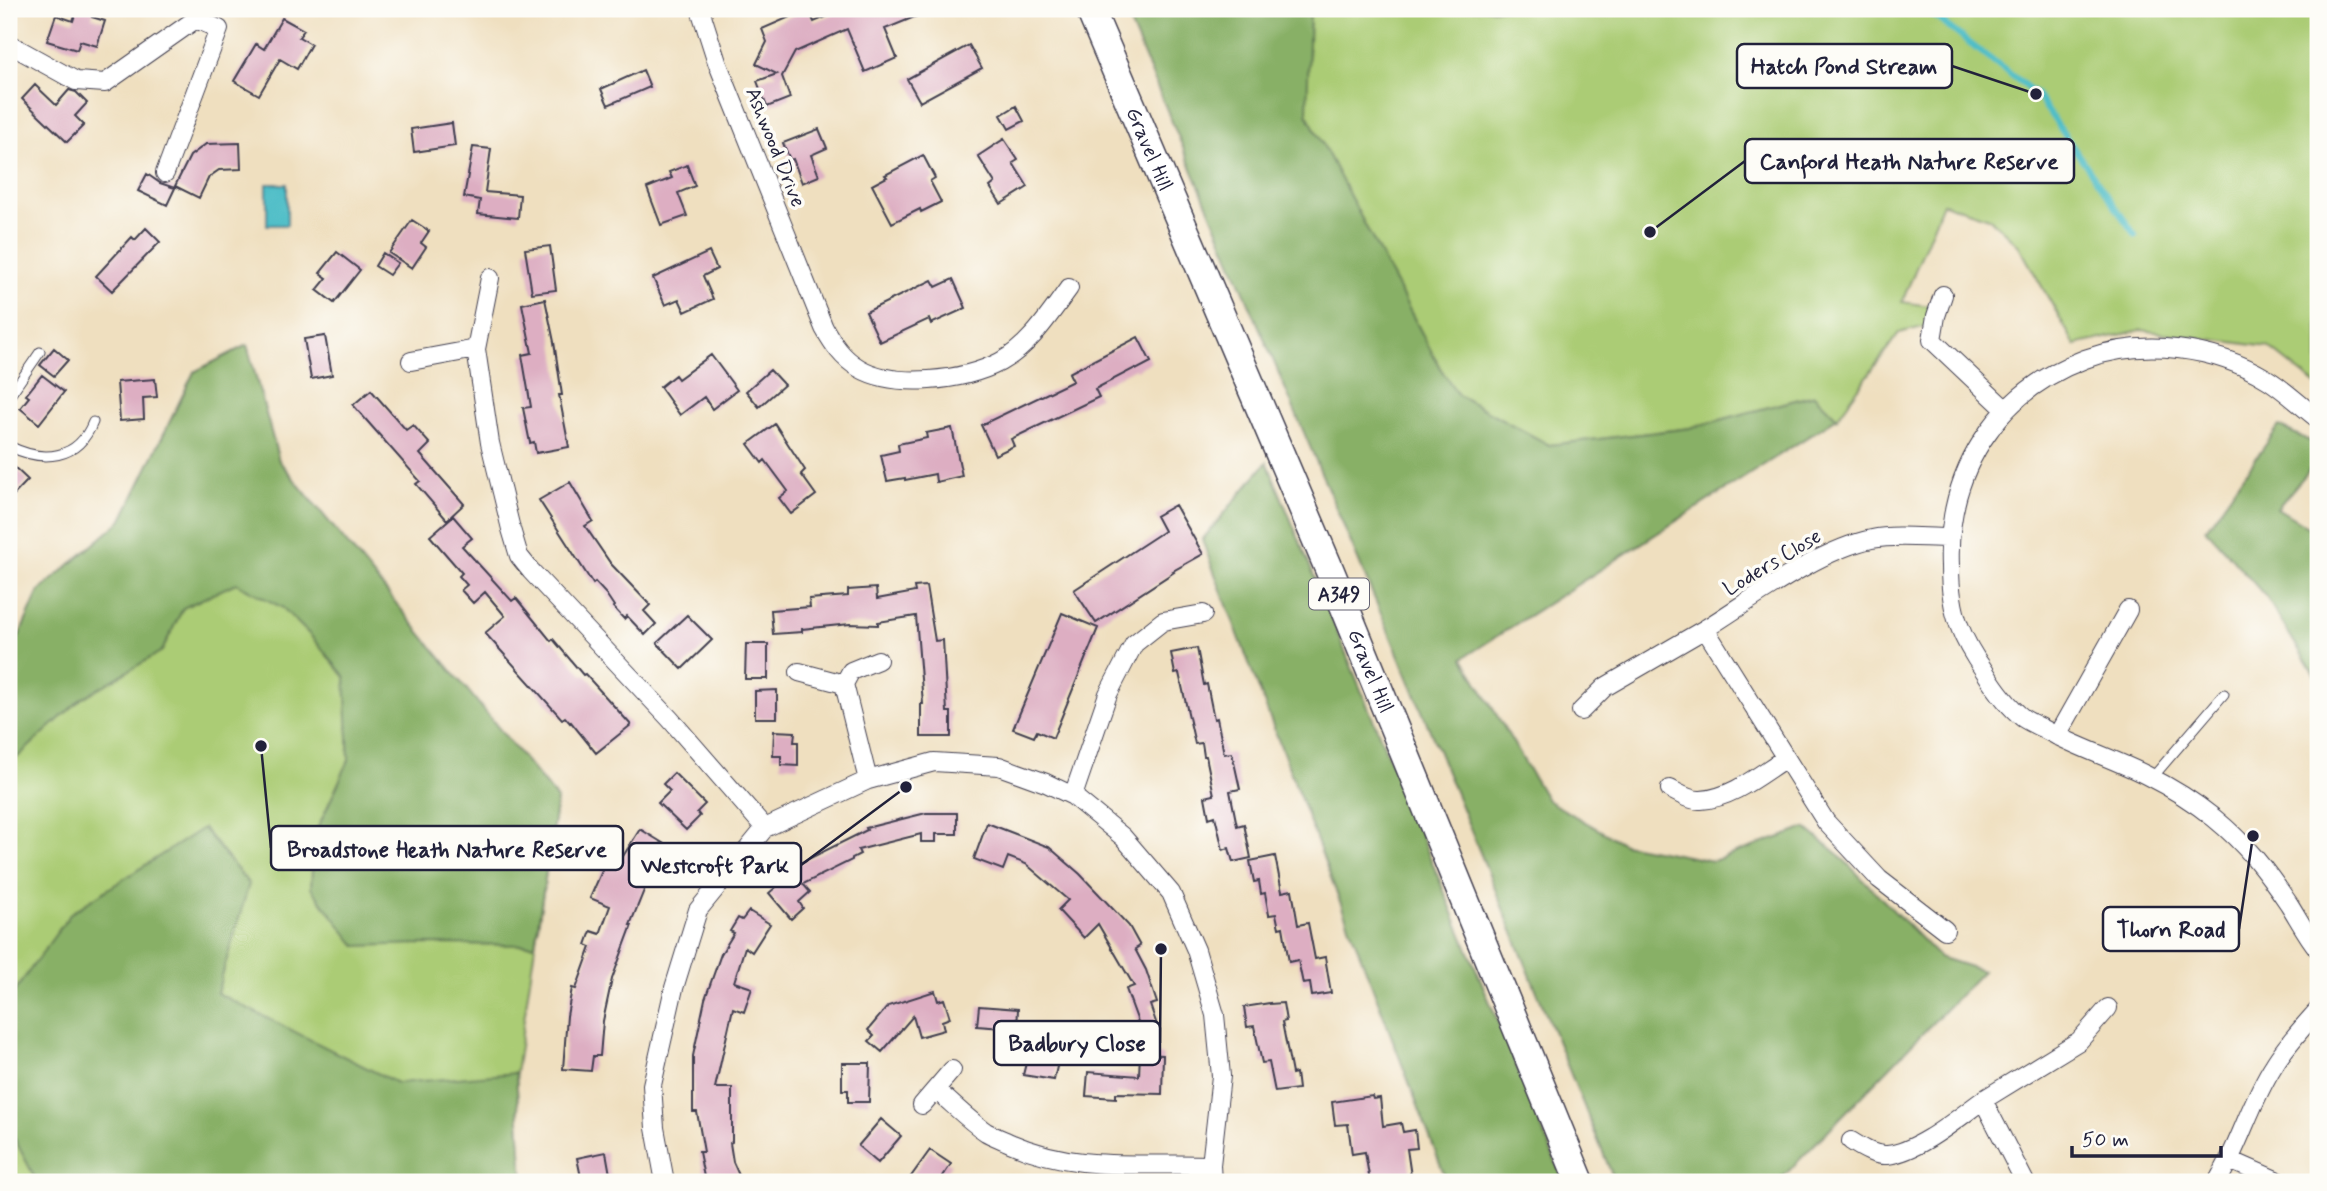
<svg xmlns="http://www.w3.org/2000/svg" width="2327" height="1191" font-family="Mynerve,sans-serif">
  <rect width="100%" height="100%" fill="#fdfcf7"/>
  <filter id="ink" filterUnits="userSpaceOnUse"><feTurbulence type="fractalNoise" baseFrequency=".0143" numOctaves="2"/><feDisplacementMap in="SourceGraphic" scale="14" xChannelSelector="R" yChannelSelector="G"/><feConvolveMatrix kernelMatrix="1 2 1 2 8 2 1 2 1" color-interpolation-filters="sRGB"/></filter>
  <filter id="wash" filterUnits="userSpaceOnUse"><feTurbulence type="fractalNoise" baseFrequency=".00686" numOctaves="4" result="noise"/><feDisplacementMap in="SourceGraphic" scale="28" xChannelSelector="R" yChannelSelector="G"/><feGaussianBlur stdDeviation="1.57" result="paint"/><feColorMatrix in="noise" values="0 0 0 0 0 0 0 0 0 0 0 0 0 0 0 0 0 1.4 0 .05"/><feComposite in="paint" operator="in"/></filter>
  <g filter="url(#wash)">
    <rect width="100%" height="100%" fill="#efdfbf"/>
    <path fill="#abcc74" stroke="#667758" stroke-width="2" d="M1310,9H2318V386L2268,347L2141,330L2075,345L2019,246L1989,218L1943,203L1902,302L1931,306L1927,326L1899,333L1837,418L1814,395L1690,428L1549,445L1458,395L1440,368L1306,114Z
      M247,345L279,461L557,799L516,1073L523,1182H9V659L39,591L122,520L194,372Z"/>
    <path fill="#88b066" stroke="#556950" stroke-width="2" d="M1124,9H1310L1307,114L1440,368L1458,395L1549,445L1690,428L1814,395L1837,418L1463,658L1547,800L1624,844L1713,861L1806,828L1840,856L1939,957L1983,971L1778,1182H1615L1413,689Z
      M247,345L279,461L557,799L535,945L422,944L356,946L311,888L314,836L349,760L345,677L310,635L283,608L236,583L183,608L162,651L81,699L9,765V659L39,591L122,520L194,372Z
      M2279,426L2318,445V460L2277,508L2318,533V684L2316,677L2266,597L2206,529Z
      M1267,462L1564,1182H1447L1202,540Z
      M203,828L249,884L217,993L397,1083L516,1073L523,1182H37L9,1128V999L71,913Z"/>
    <path fill="#50bec7" stroke="#397081" stroke-width="2" d="M267,184H287V225H267Z"/>
    <g fill="none" stroke-linecap="round" stroke-linejoin="round">
      <path stroke="#50bec7" stroke-width="6" d="M1925,9L2036,94L2135,235"/>
    </g>
    <g id="blocks">
      <path fill="#ddaec2" d="M77,9H95L92,17L105,21L97,46L80,41L77,50L47,41L56,15L73,21Z
        M808,9L814,22L845,9H934L885,29L897,58L865,72L847,29L795,52L782,76L790,98L767,107L757,81L777,74L756,64L767,42L762,29Z
        M282,18L304,30L299,37L311,44L297,69L280,59L259,95L234,81L256,44L264,49Z
        M969,45L982,68L920,102L907,79Z
        M643,70L650,87L608,105L601,89Z
        M35,85L56,105L69,90L76,92L87,103L75,116L84,125L67,142L22,99Z
        M1016,106L1024,121L1009,129L1001,115Z
        M452,123L455,146L414,152L411,129Z
        M819,129L827,148L811,155L819,176L802,183L793,159L790,160L783,143Z
        M1004,139L1018,160L1013,163L1028,187L1001,204L990,187L995,183L978,156Z
        M240,143L241,169L219,170L209,177L199,198L175,186L190,156L206,144Z
        M473,147L491,149L485,192L520,195L518,218L478,214L480,200L464,197Z
        M923,155L935,178L930,181L941,202L921,212L920,209L892,223L872,185L887,177L885,175Z
        M687,165L695,186L678,193L687,216L661,225L647,188L672,178L669,172Z
        M147,174L160,183L175,188L167,205L138,191Z
        M412,220L429,231L421,243L426,247L412,268L389,253Z
        M146,228L160,242L112,291L96,276L132,237L135,240Z
        M550,246L556,290L532,293L525,249Z
        M337,252L360,270L334,303L317,290L327,278L320,273Z
        M709,252L717,269L703,276L713,299L685,312L679,299L665,305L653,278Z
        M383,253L398,263L389,275L375,266Z
        M953,279L966,308L931,324L929,319L880,342L866,312L932,280L936,287Z
        M545,299L554,342L562,395H559L569,447L536,453L534,442L530,443L523,408L531,407L522,355L532,353L522,304Z
        M325,336L332,375L311,379L304,339Z
        M1138,337L1151,362L1136,370L1135,368L1095,389L1099,397L1011,439L1014,446L995,455L981,425L1073,381L1069,373Z
        M54,348L68,360L54,376L40,365Z
        M711,355L737,390L712,409L704,397L680,415L660,387L675,375L678,379Z
        M770,370L784,385L759,407L746,391Z
        M42,375L64,392L39,424L20,408L29,397L26,395Z
        M155,379L157,397L143,398L144,419L120,421L117,382Z
        M371,390L406,430L413,425L430,444L420,454L464,504L447,520L416,484L420,481L353,405Z
        M775,424L805,470L801,474L816,495L791,514L779,498L788,491L765,460L762,463L748,444Z
        M952,428L962,476L936,482L935,474L905,480V478L887,481L881,455L899,451L898,444L927,438L926,433Z
        M9,462L28,480L9,500Z
        M570,482L593,521L585,526L611,564L650,605L644,611L656,624L645,635L627,616L624,619L613,607L614,606L606,594L595,582L593,584L539,500Z
        M1175,505L1203,554L1173,571L1174,572L1096,623L1074,590L1164,531L1156,516Z
        M453,516L472,538L462,546L512,601L516,598L551,641L553,639L583,675L585,674L631,725L596,753L571,722L570,723L565,717L562,719L485,633L505,616L485,592L473,603L461,590L467,585L459,576L462,573L430,536Z
        M926,586L935,641L943,640L947,712H951V737H921V704H923L916,616L878,622V625L850,624L802,629V632L773,634L771,610L810,607L809,599L848,596V590L876,588L877,599L915,592L914,587Z
        M1062,613L1098,628L1053,738L1037,731L1034,737L1013,729Z
        M687,615L712,640L682,669L657,643Z
        M746,644H768V679H745Z
        M1197,648L1204,685L1207,684L1214,719L1217,718L1224,754L1232,753L1240,789L1230,791L1237,826L1244,824L1251,858L1233,862L1229,848L1223,850L1215,816L1209,818L1205,797L1214,795L1206,756H1204L1202,743L1195,744L1179,673L1175,674L1171,653Z
        M777,690V718H755V691Z
        M774,731L795,732L794,742H798V766L781,765V756H773Z
        M674,773L705,804L697,812L700,816L686,830L658,803L670,791L663,784Z
        M926,813H957V834H936V842H921V834L858,850L860,854L852,858V860L803,884L810,892L799,902L803,908L791,919L769,893L782,882L778,878L788,869L867,830L866,828Z
        M987,823L1049,847L1080,874L1129,926L1140,946L1135,949L1146,970L1157,1003L1150,1005L1157,1025L1141,1030L1126,989L1134,986L1098,924L1084,938L1058,910L1068,900L1026,864L1008,857L1003,870L974,859Z
        M640,829L671,848L658,870L653,868L630,925H632L612,979L603,1021L600,1056H593L591,1071L563,1069L567,1016L572,988L576,989L591,947L586,945L591,931L600,934L610,906L590,898L605,864L615,869Z
        M1275,856L1282,892L1292,890L1298,925L1308,923L1315,959L1325,957L1331,993L1312,996L1310,983L1303,984L1298,960L1289,962L1283,927L1279,928L1276,914L1269,915L1265,893L1261,894L1259,881L1254,882L1250,861Z
        M749,911L770,924L752,952L745,947L734,982L752,988L744,1012L733,1008L715,1088H732V1142L730,1143L733,1162L742,1182H705L699,1152H704L697,1112H693V1056L705,999L721,954L734,933L730,931L738,918L742,920Z
        M935,991L938,1001L944,999L950,1018L942,1021L944,1030L919,1037L913,1016L882,1052L869,1041L874,1036L868,1030L888,1006Z
        M1270,1003V1004L1283,1003L1286,1021L1282,1022L1292,1074L1296,1073L1298,1089L1275,1092L1269,1062L1262,1063L1254,1026L1247,1027L1244,1007Z
        M979,1006L1018,1009L1017,1029L977,1026Z
        M1140,1054L1163,1055L1162,1094L1116,1093V1098L1086,1096L1088,1072L1139,1076Z
        M1028,1055L1058,1062L1054,1080L1023,1075Z
        M842,1063H870L869,1102H848V1090H842Z
        M1372,1096L1373,1099L1380,1098L1383,1126L1401,1123L1403,1132L1415,1130L1417,1148L1407,1149L1411,1176L1370,1182L1365,1152L1352,1154L1348,1124L1335,1125L1332,1102Z
        M881,1119L901,1136L878,1163L858,1146Z
        M930,1150L951,1164L939,1182H907Z
        M606,1152L611,1180L582,1182L577,1158Z"/>
    </g>
  </g>
  <g filter="url(#ink)">
    <use href="#blocks" fill-opacity="0" stroke="#413e4f" stroke-width="2"/>
    <g fill="none" stroke-linecap="round" stroke-linejoin="round">
      <defs>
        <path id="lane" d="M9,397L40,352
          M9,446C43,463 78,460 93,422
          M2152,778L2224,694"/>
        <path id="street" d="M700,9L717,62L824,328C833,344 842,358 859,368C895,389 963,381 1000,362C1030,346 1050,314 1069,288
          M9,44L76,81L105,83L196,19L219,29L165,173
          M490,278L476,349L490,443L511,529L519,556L531,571L670,719L765,828
          M1943,295L1936,316L1932,340L2006,410
          M411,361L476,349
          M2318,419C2301,406 2285,390 2267,379C2215,347 2143,338 2085,359C1996,392 1946,473 1950,566C1950,586 1952,607 1959,625C1965,642 1975,658 1985,672C1995,688 2008,706 2023,718C2029,722 2036,725 2042,728C2076,747 2112,758 2146,775C2170,787 2193,801 2214,818C2246,844 2266,870 2289,904C2298,918 2307,936 2318,949
          M799,672L844,684
          M1581,711L1605,687L1705,629
          M2057,736L2128,610
          M868,780L844,684L851,671L878,660
          M1670,789C1680,794 1690,801 1701,800C1732,798 1759,775 1784,759
          M1073,796L1108,694L1134,644L1163,621L1203,614
          M1945,930L1879,879L1826,822L1705,629C1753,599 1818,550 1872,539C1896,534 1924,538 1949,538
          M936,1090C953,1104 968,1120 986,1132C993,1136 1002,1139 1010,1143C1079,1173 1139,1162 1211,1165
          M922,1105L952,1070
          M1851,1141C1861,1147 1874,1156 1887,1155C1918,1152 1958,1118 1983,1100
          M2230,1160L2280,1182
          M665,1182L655,1128L652,1085L674,988L698,910L765,828L868,780L934,762L999,766L1046,783L1073,796L1123,837L1171,893L1196,950L1215,1015L1221,1076L1211,1165L1212,1182
          M2025,1182L1983,1100L2079,1041L2108,1008
          M2217,1182C2240,1145 2250,1102 2274,1065C2286,1045 2303,1027 2318,1010"/>
        <g id="primary">
          <path id="s1" d="M1090,9L1330,571L1580,1182"/>
        </g>
      </defs>
      <use href="#lane" stroke="#413e4f" stroke-width="11"/>
      <use href="#street" stroke="#413e4f" stroke-width="20"/>
      <use href="#primary" stroke="#413e4f" stroke-width="31"/>
      <use href="#lane" stroke="#fff" stroke-width="9"/>
      <use href="#street" stroke="#fff" stroke-width="18"/>
      <use href="#primary" stroke="#fff" stroke-width="28"/>
    </g>
  </g>
  <g text-anchor="middle" stroke-width="7" stroke-linejoin="round" paint-order="stroke">
    <rect fill="#fdfcf7" stroke="#646373" stroke-width="2" x="1309" y="578.5" width="60" height="31" rx="5"/>
    <g font-size="19" font-weight="bold" fill="#22223b">
      <text x="1339" y="601">A349</text>
    </g>
    <g font-size="21" fill="#22223b" stroke="#fdfcf7">
      <text transform="translate(776 147) rotate(68)" y="7">Ashwood Drive</text>
      <text dy="7" stroke="none"><textPath href="#s1" startOffset="152">Gravel Hill</textPath></text>
      <text transform="translate(1772 562) rotate(-31)" y="7">Loders Close</text>
      <text dy="7" stroke="none"><textPath href="#s1" startOffset="719">Gravel Hill</textPath></text>
    </g>
  </g>
  <path fill="none" stroke="#22223b" stroke-width="2.5" d="M2036 94L1952 66M1650 232L1745 161M261 746L271 848M906 787L801 865M2253 836L2239 929M1161 949L1160 1043"/>
  <g fill="#22223b" stroke="#fdfcf7" stroke-width="2.5">
    <circle cx="2036" cy="94" r="7"/>
    <circle cx="1650" cy="232" r="7"/>
    <circle cx="261" cy="746" r="7"/>
    <circle cx="906" cy="787" r="7"/>
    <circle cx="2253" cy="836" r="7"/>
    <circle cx="1161" cy="949" r="7"/>
  </g>
  <g fill="#fdfcf7" stroke="#22223b" stroke-width="2.5">
    <rect x="1737" y="44" width="215" height="44" rx="7"/>
    <rect x="1745" y="139" width="329" height="44" rx="7"/>
    <rect x="271" y="826" width="352" height="44" rx="7"/>
    <rect x="629" y="843" width="172" height="44" rx="7"/>
    <rect x="2103" y="907" width="136" height="44" rx="7"/>
    <rect x="994" y="1021" width="166" height="44" rx="7"/>
  </g>
  <g font-size="23" text-anchor="middle" font-weight="bold" fill="#22223b">
    <text x="1844" y="74">Hatch Pond Stream</text>
    <text x="1909" y="169">Canford Heath Nature Reserve</text>
    <text x="447" y="857">Broadstone Heath Nature Reserve</text>
    <text x="715" y="873">Westcroft Park</text>
    <text x="2171" y="937">Thorn Road</text>
    <text x="1077" y="1051">Badbury Close</text>
  </g>
  <rect width="2327" height="1191" fill="none" stroke="#fdfcf7" stroke-width="35"/>
  <path d="M2072 1146v10h149v-10" fill="none" stroke="#22223b" stroke-width="3.5"/>
  <text x="2082" y="1146" font-size="21" fill="#22223b" stroke="#fdfcf7" stroke-width="5" paint-order="stroke">50 m</text>
</svg>
